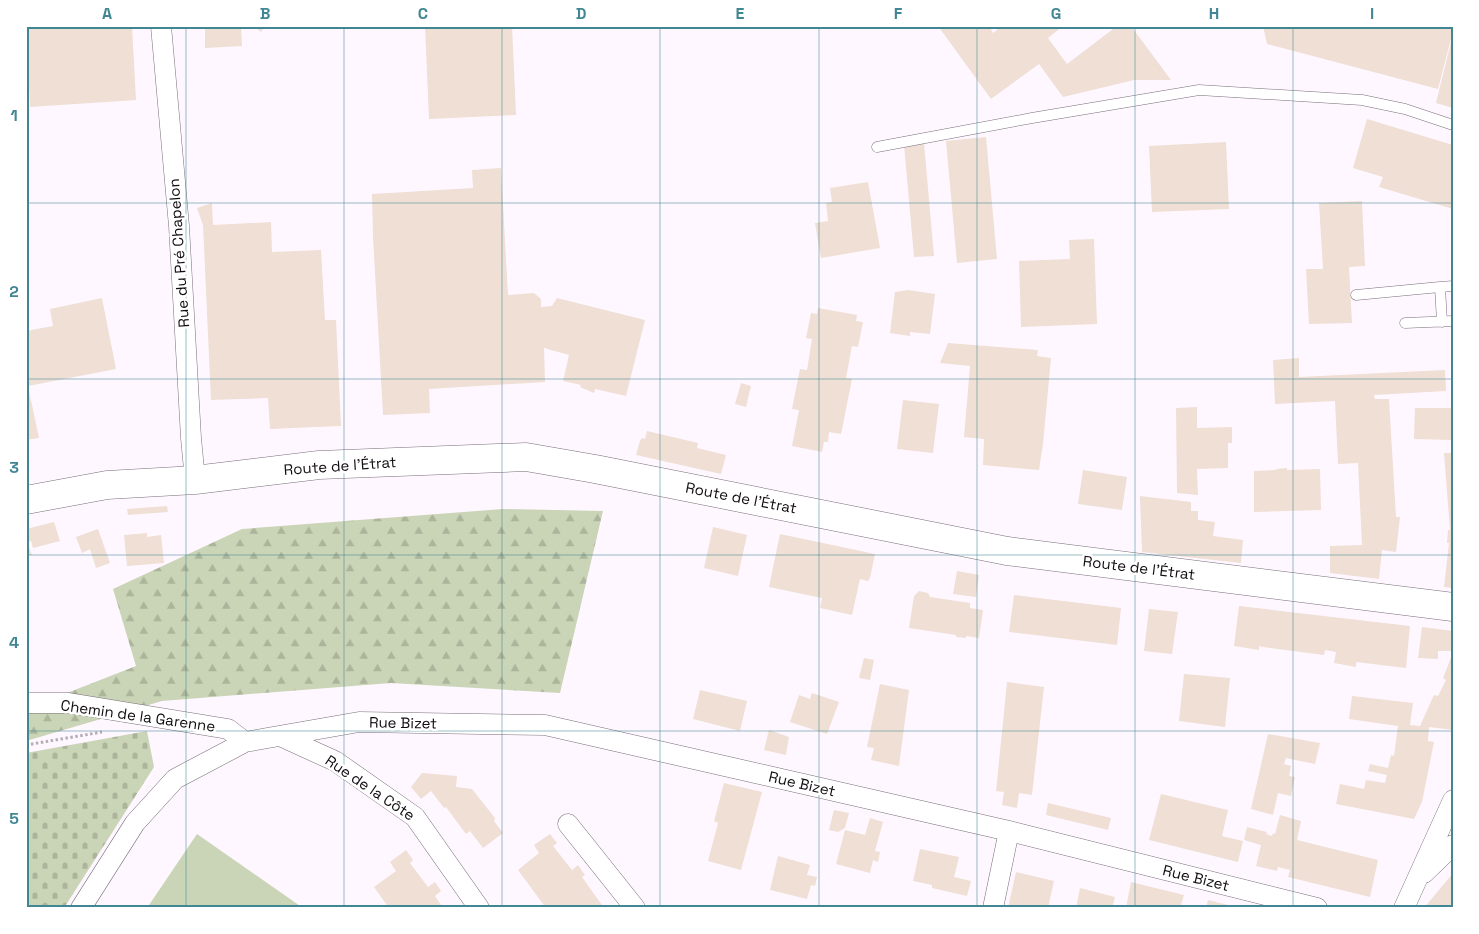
<svg xmlns="http://www.w3.org/2000/svg" width="1479" height="934" font-family="'Space Grotesk',sans-serif">
  <defs>
    <pattern id="forest-firs" width="22" height="20" patternUnits="userSpaceOnUse" patternTransform="scale(1.25)"><rect width="22" height="20" fill="#cad4b6"/><path d="M5 1l3.5 6h-7zM16 11l3.5 6h-7z" fill="#acb59b"/></pattern>
    <pattern id="cemetery-stones" width="16" height="16" patternUnits="userSpaceOnUse" patternTransform="scale(1.25)"><rect width="16" height="16" fill="#cad4b6"/><path d="M2 7V4a2 2 0 0 1 4 0v3zM10 15v-3a2 2 0 0 1 4 0v3z" fill="#acb59b"/></pattern>
  </defs>
  <rect width="100%" height="100%" fill="#fff7ff"/>
  <path fill="url(#forest-firs)" d="M503,509L603,511L560,693L391,683L162,701L26,741V709L136,666L113,589L242,529Z"/>
  <path fill="url(#cemetery-stones)" d="M147,731L154,767L64,908H26V753Z"/>
  <path fill="#cad4b6" d="M197,834L303,908H147Z"/>
  <path fill="#efdfd5" d="M26,26H132L136,100L30,107Z
    M205,26H241L242,46L205,48Z
    M254,26H265L261,32Z
    M425,26H512L516,115L429,119Z
    M938,26H989L993,33L1002,26H1063L1048,38L1067,64L1117,26H1131L1171,80H1134L1063,97L1039,64L991,99Z
    M1263,26H1453V31L1438,89L1267,44Z
    M1452,38H1453V108L1436,103Z
    M1367,119L1453,145V209L1379,187L1383,177L1353,168Z
    M986,137L997,259L957,263L946,141Z
    M1226,142L1229,209L1152,212L1149,146Z
    M924,143L934,256L914,257L904,145Z
    M501,168L508,295L534,293L541,299V307L552,306L557,298L645,320L626,396L595,389L594,393L580,387L581,385L563,381L569,355L544,348L545,382L429,389L430,413L383,415L373,237L372,194L473,188L472,170Z
    M868,182L880,248L821,258L815,223L828,221L826,203L832,202L830,188Z
    M1362,201L1365,266L1349,267L1352,323L1309,324L1306,269H1323L1319,203Z
    M212,203L213,225L271,222L272,252L321,250L325,320H336L341,426L270,429L268,398L211,400L203,225L197,208Z
    M1094,239L1097,324L1021,327L1019,261L1070,259L1069,240Z
    M908,290L935,294L930,334L910,332V336L890,333L895,292Z
    M102,298L116,369L28,386L39,438L26,440V331L53,326L50,309Z
    M818,308L857,315L856,321L863,322L858,347L852,346L846,378L852,379L841,434L829,432L828,442H824L822,452L792,446L799,410L792,409L800,369L807,370L812,339L806,338L811,313L817,314Z
    M948,343L1038,350L1037,356L1051,358L1043,444L1039,470L983,465L984,439L964,437L970,366L940,363Z
    M1299,358V377L1445,370L1446,391L1374,395L1375,399H1389L1396,517H1400L1396,552L1382,550L1379,579L1330,573V546L1362,545L1358,463L1338,464L1335,401L1275,404L1273,360Z
    M741,383L751,386L746,407L735,404Z
    M903,400L939,404L933,453L897,449Z
    M1197,407V428L1232,427V443H1228V468L1197,469L1198,495L1177,493L1176,408Z
    M1415,408H1453V440L1414,439Z
    M647,431L698,443L697,448L726,455L721,474L636,455L640,441L642,438L645,439Z
    M1444,453H1453V588L1444,587L1449,543H1447L1448,530H1450Z
    M1287,468V470L1320,469L1321,510L1254,512V471L1276,470V469Z
    M1083,470L1127,477L1122,510L1078,504Z
    M1140,496L1191,502V511H1198V520L1215,522L1213,536L1243,540L1241,563L1142,552Z
    M167,506L168,512L128,515L127,509Z
    M54,522L60,541L33,548L31,541L27,542L32,555L26,557V529Z
    M713,527L747,535L738,576L704,568Z
    M98,529L110,563L96,568L90,549L82,553L76,537Z
    M147,533V537L161,535L164,563L127,566L124,535Z
    M780,534L875,554L870,578L868,581L860,579L852,615L820,608L822,598L769,587Z
    M957,571L979,575L976,597L953,594Z
    M919,591L928,593L930,597L970,603V608L983,610L979,638L966,636V638L956,637V635L909,628L914,596Z
    M1014,595L1121,608L1117,645L1009,632Z
    M1239,606L1410,626L1406,668L1356,662V667L1334,663L1336,652L1325,650L1324,655L1263,647L1259,646V650L1234,646Z
    M1149,609L1178,612L1172,654L1144,651Z
    M1422,627L1453,631V651H1438V659L1418,658Z
    M1452,655L1453,730L1429,727L1428,741L1434,742L1422,802L1414,819L1336,804L1340,784L1364,789L1366,780L1385,783L1387,775L1368,771L1370,764L1388,768L1391,755L1394,756L1398,726L1349,719L1352,696L1413,703L1410,725L1420,726L1434,695L1438,696L1446,680L1443,678Z
    M864,658L874,660L870,680L859,678Z
    M1184,674L1230,678L1225,727L1179,721Z
    M1007,682L1044,687L1032,795L1019,793L1017,808L1002,805L1004,792L996,791Z
    M880,684L909,690L899,766L871,760L874,748L867,747Z
    M700,690L747,701L740,731L693,719Z
    M812,693L839,702L827,734L790,722L799,695L810,699Z
    M769,730L789,737L786,755L764,750Z
    M1268,734L1320,743L1315,764L1286,758L1284,764L1291,766L1289,776L1295,777L1291,796L1278,793L1273,815L1251,809Z
    M422,773L457,776L456,787L472,789L495,818L494,821L503,833L483,848L470,831L466,834L446,807L444,808L431,791L421,799L411,787Z
    M724,783L762,792L741,870L708,861L718,823L714,821Z
    M1161,794L1228,810L1222,836L1243,841L1238,862L1149,840Z
    M1048,803L1111,818L1108,830L1046,815Z
    M834,810L849,813L845,828L838,832L829,830Z
    M1280,815L1301,821L1297,840L1378,860L1370,897L1288,877L1290,870L1278,867L1277,871L1256,866L1261,845L1244,840L1247,827L1267,832L1266,834L1272,836L1273,833L1275,834Z
    M870,818L883,822L875,851L880,852L878,862L873,860L870,873L836,864L845,830L865,835Z
    M550,834L557,843L553,846L572,870L578,865L585,875L582,877L604,908H546L518,870L539,853L534,845Z
    M920,849L959,857L954,877L971,881L967,896L932,888V885L913,881Z
    M406,850L413,860L410,863L428,887L435,882L441,891L435,896L443,908H389L374,887L396,871L390,862Z
    M778,856L810,865L807,875L817,877L815,886L811,885L807,899L770,890Z
    M1016,872L1054,881L1048,908H1008Z
    M1453,873V908H1424Z
    M1131,882L1184,895L1180,908H1159L1150,906V908H1126Z
    M1080,888L1115,897L1112,908H1076Z
    M1208,900L1236,907V908H1206Z"/>
  <g fill="none" stroke-linecap="round" stroke-linejoin="round">
    <defs>
      <path id="service" d="M877,147L1032,118L1199,90L1362,100L1405,109L1453,125
        M1356,295L1440,287
        M1442,322L1440,287L1453,286
        M1405,323L1453,321"/>
      <path id="minor" d="M161,26L179,226L191,438L195,480
        M26,703H69L228,729L245,742
        M280,736L335,761L415,817L479,908
        M568,824L635,908
        M1424,873L1453,845
        M81,908L135,823L175,779L245,742L359,722L545,725L1009,831L1317,908
        M993,908L1009,831
        M1404,908L1453,800"/>
      <path id="secondary" d="M26,500L107,485L195,480L319,465L526,457L595,469L1007,551L1453,607"/>
    </defs>
    <use href="#service" stroke="#796e79" stroke-width="11"/>
    <use href="#minor" stroke="#796e79" stroke-width="21"/>
    <use href="#secondary" stroke="#796e79" stroke-width="29"/>
    <path stroke="#b5afb5" stroke-width="3" stroke-dasharray="2.5 2.5" stroke-linecap="butt" d="M26,745L102,732"/>
    <use href="#service" stroke="#fff" stroke-width="10"/>
    <use href="#minor" stroke="#fff" stroke-width="20"/>
    <use href="#secondary" stroke="#fff" stroke-width="28"/>
  </g>
  <path fill="none" stroke="#418793" stroke-width="1" stroke-opacity="0.55" d="M186,26V908M344,26V908M502,26V908M660,26V908M819,26V908M977,26V908M1135,26V908M1293,26V908M26,203H1453M26,379H1453M26,555H1453M26,731H1453"/>
  <g text-anchor="middle" stroke-width="5" stroke-linejoin="round" paint-order="stroke">
    <g font-size="15" fill="#100c10" stroke="#fff">
      <text transform="translate(179 253) rotate(-94)" y="5">Rue du Pré Chapelon</text>
      <text transform="translate(340 466) rotate(-4)" y="5">Route de l'Étrat</text>
      <text transform="translate(741 498) rotate(11)" y="5">Route de l'Étrat</text>
      <text transform="translate(1139 568) rotate(7)" y="5">Route de l'Étrat</text>
      <text transform="translate(138 716) rotate(8)" y="5">Chemin de la Garenne</text>
      <text transform="translate(403 723) rotate(1)" y="5">Rue Bizet</text>
      <text transform="translate(802 784) rotate(13)" y="5">Rue Bizet</text>
      <text transform="translate(370 788) rotate(34)" y="5">Rue de la Côte</text>
      <text transform="translate(1196 878) rotate(14)" y="5">Rue Bizet</text>
    </g>
  </g>
  <rect width="1479" height="934" fill="none" stroke="#ffffff" stroke-width="55"/>
  <rect x="28" y="28" width="1424" height="878" fill="none" stroke="#418793" stroke-width="2"/>
  <g font-size="16" text-anchor="middle" font-weight="bold" fill="#418793">
    <text x="107" y="19">A</text>
    <text x="265" y="19">B</text>
    <text x="423" y="19">C</text>
    <text x="581" y="19">D</text>
    <text x="740" y="19">E</text>
    <text x="898" y="19">F</text>
    <text x="1056" y="19">G</text>
    <text x="1214" y="19">H</text>
    <text x="1372" y="19">I</text>
    <text x="14" y="121">1</text>
    <text x="14" y="297">2</text>
    <text x="14" y="473">3</text>
    <text x="14" y="648">4</text>
    <text x="14" y="824">5</text>
  </g>
</svg>
